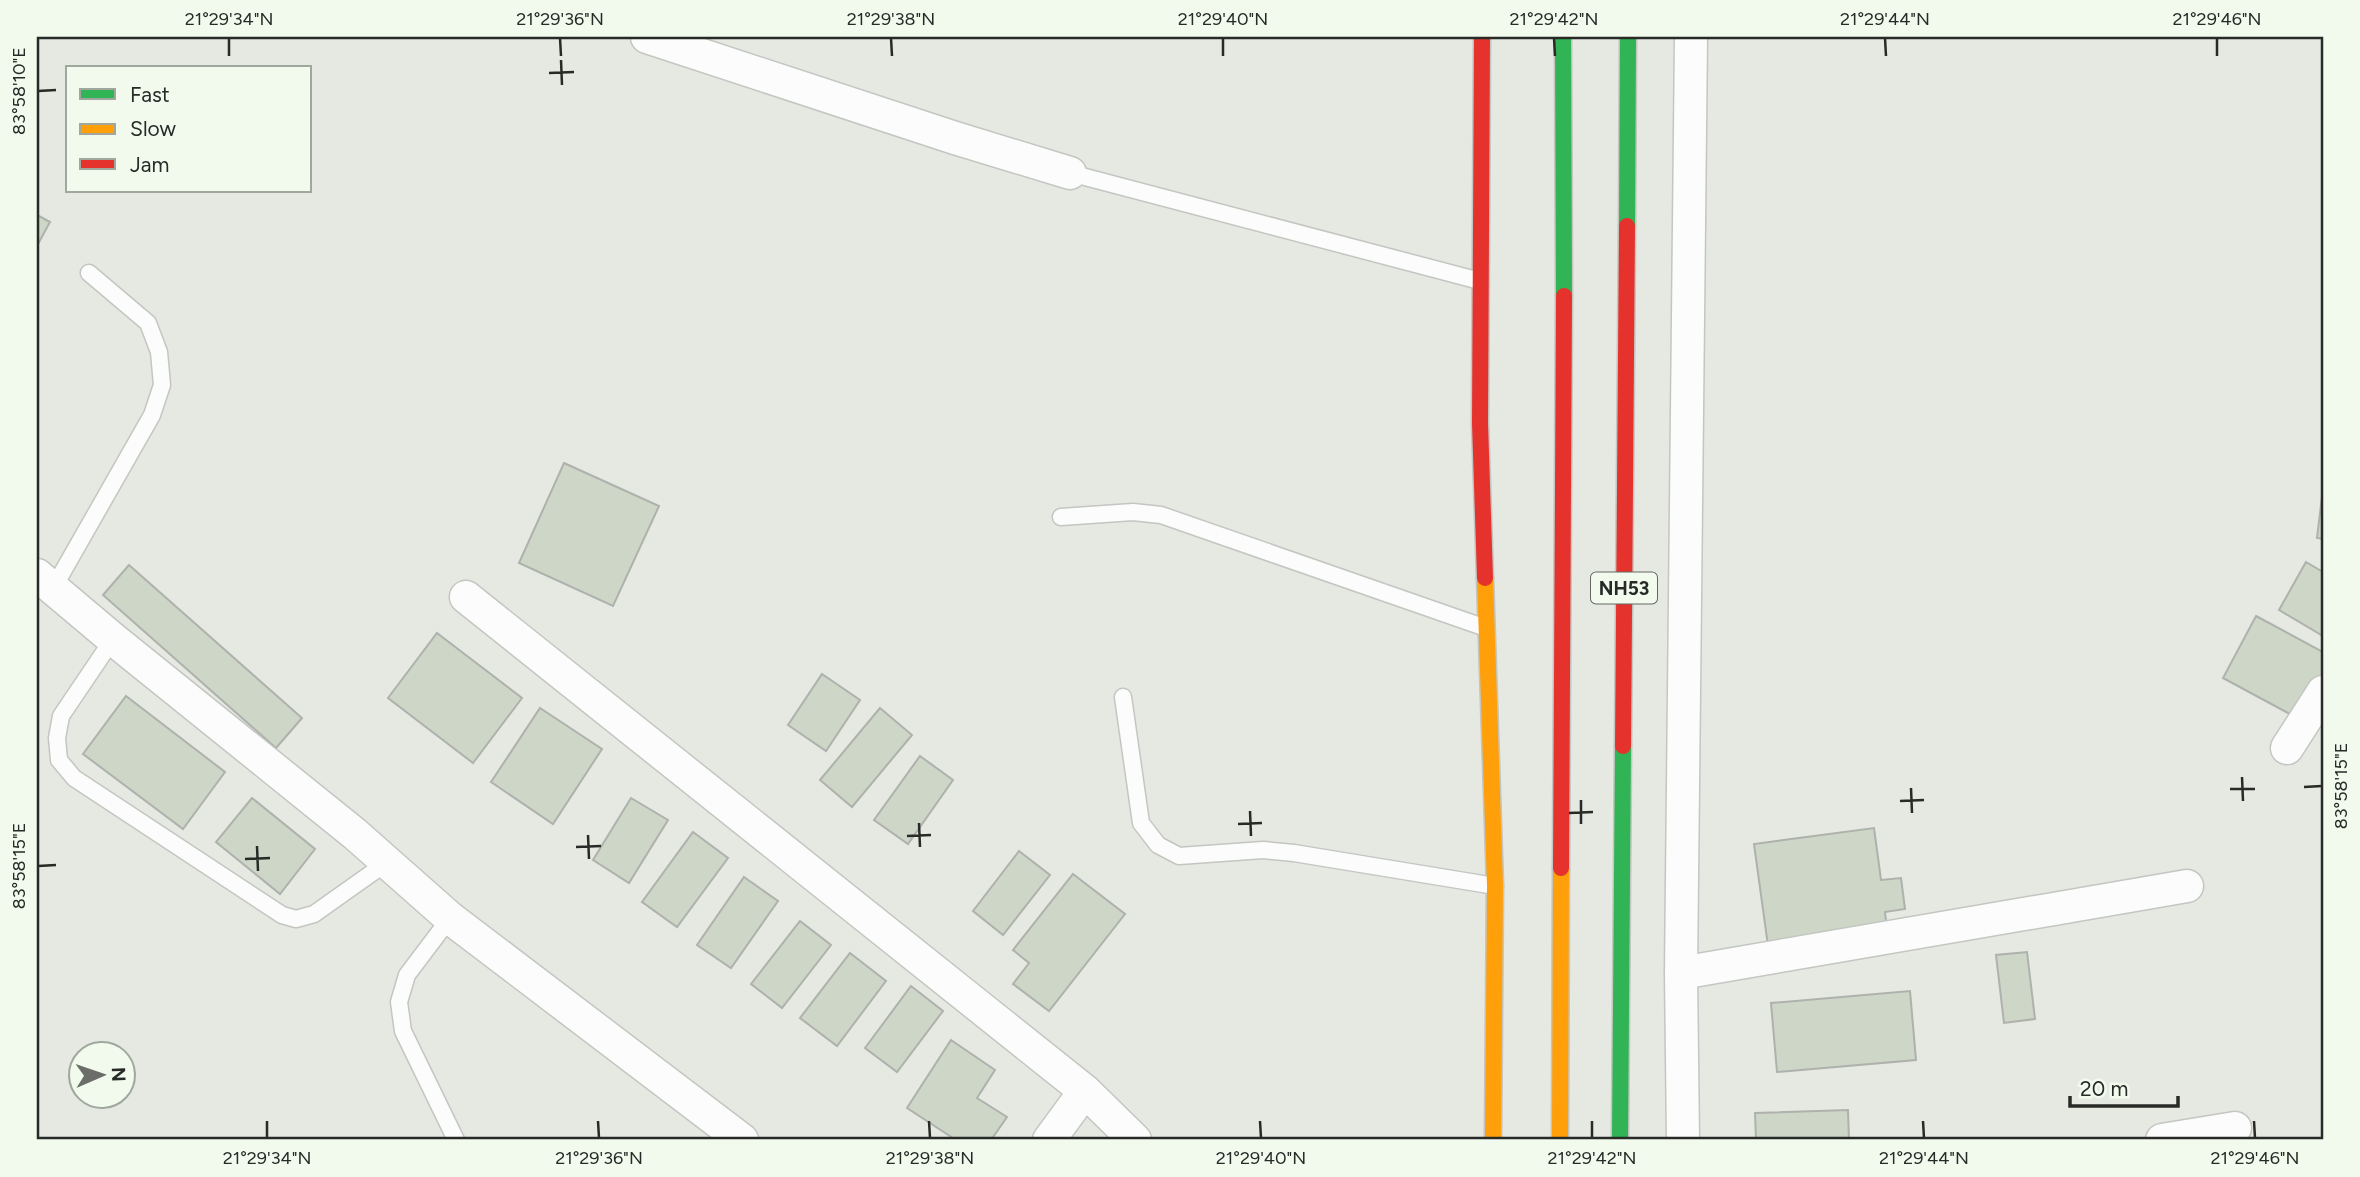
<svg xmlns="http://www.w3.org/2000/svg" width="2360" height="1177" font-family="Figtree,sans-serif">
  <rect width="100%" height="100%" fill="#e5e9e2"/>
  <path fill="#cdd6c7" stroke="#aeb1ac" stroke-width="2" d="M37,215L50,222L37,246Z
    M564,463L659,506L613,606L519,563Z
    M2323,488V539L2317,538Z
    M2306,562L2323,572V636L2279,610Z
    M129,565L302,718L276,748L103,595Z
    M2256,616L2323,652V678L2301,720L2223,678Z
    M437,633L522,698L473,763L388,698Z
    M822,674L860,700L826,751L788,725Z
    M126,696L225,772L183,829L83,754Z
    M540,708L602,749L553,824L491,782Z
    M880,708L912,735L852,807L820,780Z
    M920,756L953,780L908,844L874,820Z
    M252,798L315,849L280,894L216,842Z
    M631,798L668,820L629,883L593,860Z
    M1874,828L1881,880L1901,878L1905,909L1885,912L1887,930L1768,946L1754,844Z
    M693,832L728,858L677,927L642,902Z
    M1019,851L1050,875L1003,935L973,911Z
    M1073,874L1125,914L1049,1011L1013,984L1029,963L1013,950Z
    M744,877L778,901L731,968L697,945Z
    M800,921L831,945L782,1008L751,984Z
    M2027,952L2035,1019L2004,1023L1996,955Z
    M850,953L886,981L837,1046L800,1018Z
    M911,986L943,1011L897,1072L865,1048Z
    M1910,991L1916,1060L1777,1072L1771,1003Z
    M951,1040L995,1070L977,1098L1007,1117L991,1140H956L907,1108Z
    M1848,1110L1849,1140H1756L1755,1113Z"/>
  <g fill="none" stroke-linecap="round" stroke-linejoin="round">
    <defs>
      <path id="lane" d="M1070,173L1480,281
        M1061,517L1133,512L1161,515L1486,628
        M54,587L152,415L162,385L159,352L148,323L89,273
        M113,639L61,716L57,738L59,760L74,778L282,915L296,919L314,914L386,863
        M1123,697L1141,823L1158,845L1179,856L1263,850L1294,853L1495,886
        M450,918L407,975L399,1002L403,1031L456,1140"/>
      <path id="street" d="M647,37L955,138L1070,173
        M37,575L113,639L355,834L450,918L742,1140
        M466,597L1085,1091L1135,1140
        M2287,748L2323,692
        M1681,973L2187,886
        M1049,1140L1085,1091
        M1683,1140L1681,973L1691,37
        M2162,1140L2235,1128"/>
      <path id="fast" d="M1563,37L1564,296
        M1627,226L1628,37
        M1620,1140L1623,746"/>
      <path id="slow" d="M1485,578L1495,886L1493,1140
        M1560,1140L1561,868"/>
      <path id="jam" d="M1482,37L1480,423L1485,578
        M1623,746L1627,226
        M1561,868L1564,296"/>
    </defs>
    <use href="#lane" stroke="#c3c6c1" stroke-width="19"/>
    <use href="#street" stroke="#c3c6c1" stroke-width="35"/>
    <use href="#fast" stroke="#c3c6c1" stroke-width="19"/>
    <use href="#slow" stroke="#c3c6c1" stroke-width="19"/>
    <use href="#jam" stroke="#c3c6c1" stroke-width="19"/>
    <use href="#lane" stroke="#fbfcfb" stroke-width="16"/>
    <use href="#street" stroke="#fbfcfb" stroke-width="32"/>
    <use href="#fast" stroke="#30b455" stroke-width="16"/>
    <use href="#slow" stroke="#ff9f0a" stroke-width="16"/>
    <use href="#jam" stroke="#e5322d" stroke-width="16"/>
  </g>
  <path fill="none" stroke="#272a26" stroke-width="2.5" d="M229,38V56M560,38L561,56M891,38L892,56M1223,38V56M1554,38L1555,56M1885,38L1886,56M2217,38V56M561,60L562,85M549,73L574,72M38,91L56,90M2242,777L2243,801M2304,787L2322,786M1911,788L1912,813M2230,789H2255M1581,800V824M1900,801L1924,800M1250,811L1251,836M1569,813L1593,812M919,823L920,847M1238,824L1262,823M588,835L589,859M907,836L931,835M257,846L258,871M576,847L601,846M245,859L270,858M38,866L56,865M267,1121V1138M598,1121L599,1138M929,1121L930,1138M1260,1121L1261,1138M1592,1121V1138M1923,1121L1924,1138M2254,1121L2255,1138"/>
  <g text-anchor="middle" stroke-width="5" stroke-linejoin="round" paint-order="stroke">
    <rect fill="#f1faed" stroke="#646862" stroke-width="2" x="1591" y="572.5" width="66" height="31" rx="5"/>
    <g font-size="19" font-weight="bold" fill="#272a26">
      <text x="1624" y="595">NH53</text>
    </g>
  </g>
  <rect width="2360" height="1177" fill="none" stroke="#f1faed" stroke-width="77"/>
  <rect x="66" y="66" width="245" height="126" fill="#f1faed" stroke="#a0a79d" stroke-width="2"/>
  <rect x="80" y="89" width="35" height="10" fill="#30b455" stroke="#a0a79d" stroke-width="2"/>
  <text x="130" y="102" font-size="21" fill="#272a26">Fast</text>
  <rect x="80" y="124" width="35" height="10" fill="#ff9f0a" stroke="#a0a79d" stroke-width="2"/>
  <text x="130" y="136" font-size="21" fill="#272a26">Slow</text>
  <rect x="80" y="159" width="35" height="10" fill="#e5322d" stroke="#a0a79d" stroke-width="2"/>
  <text x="130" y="172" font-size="21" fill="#272a26">Jam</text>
  <g transform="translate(102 1075) rotate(88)"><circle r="33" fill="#f1faed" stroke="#a0a79d" stroke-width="2"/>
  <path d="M0-5L12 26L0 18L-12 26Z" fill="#6a6d68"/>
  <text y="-10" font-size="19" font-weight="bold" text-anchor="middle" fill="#272a26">N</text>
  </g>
  <path d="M2070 1096v10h108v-10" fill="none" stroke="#272a26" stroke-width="3.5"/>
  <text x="2080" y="1096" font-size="21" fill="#272a26" stroke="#f1faed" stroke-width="5" paint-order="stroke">20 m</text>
  <rect x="38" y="38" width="2284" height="1100" fill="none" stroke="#272a26" stroke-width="2.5"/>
  <g font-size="18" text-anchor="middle" fill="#272a26">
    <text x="229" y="25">21°29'34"N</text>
    <text x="560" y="25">21°29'36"N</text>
    <text x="891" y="25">21°29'38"N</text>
    <text x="1223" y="25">21°29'40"N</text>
    <text x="1554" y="25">21°29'42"N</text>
    <text x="1885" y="25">21°29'44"N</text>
    <text x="2217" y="25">21°29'46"N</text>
    <text transform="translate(19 91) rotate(-90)" y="6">83°58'10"E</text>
    <text transform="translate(2341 786) rotate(-90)" y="6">83°58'15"E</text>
    <text transform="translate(19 866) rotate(-90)" y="6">83°58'15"E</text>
    <text x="267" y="1164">21°29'34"N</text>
    <text x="599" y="1164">21°29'36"N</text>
    <text x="930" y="1164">21°29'38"N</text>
    <text x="1261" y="1164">21°29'40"N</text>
    <text x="1592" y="1164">21°29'42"N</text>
    <text x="1924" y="1164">21°29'44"N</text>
    <text x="2255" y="1164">21°29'46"N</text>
  </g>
</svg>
